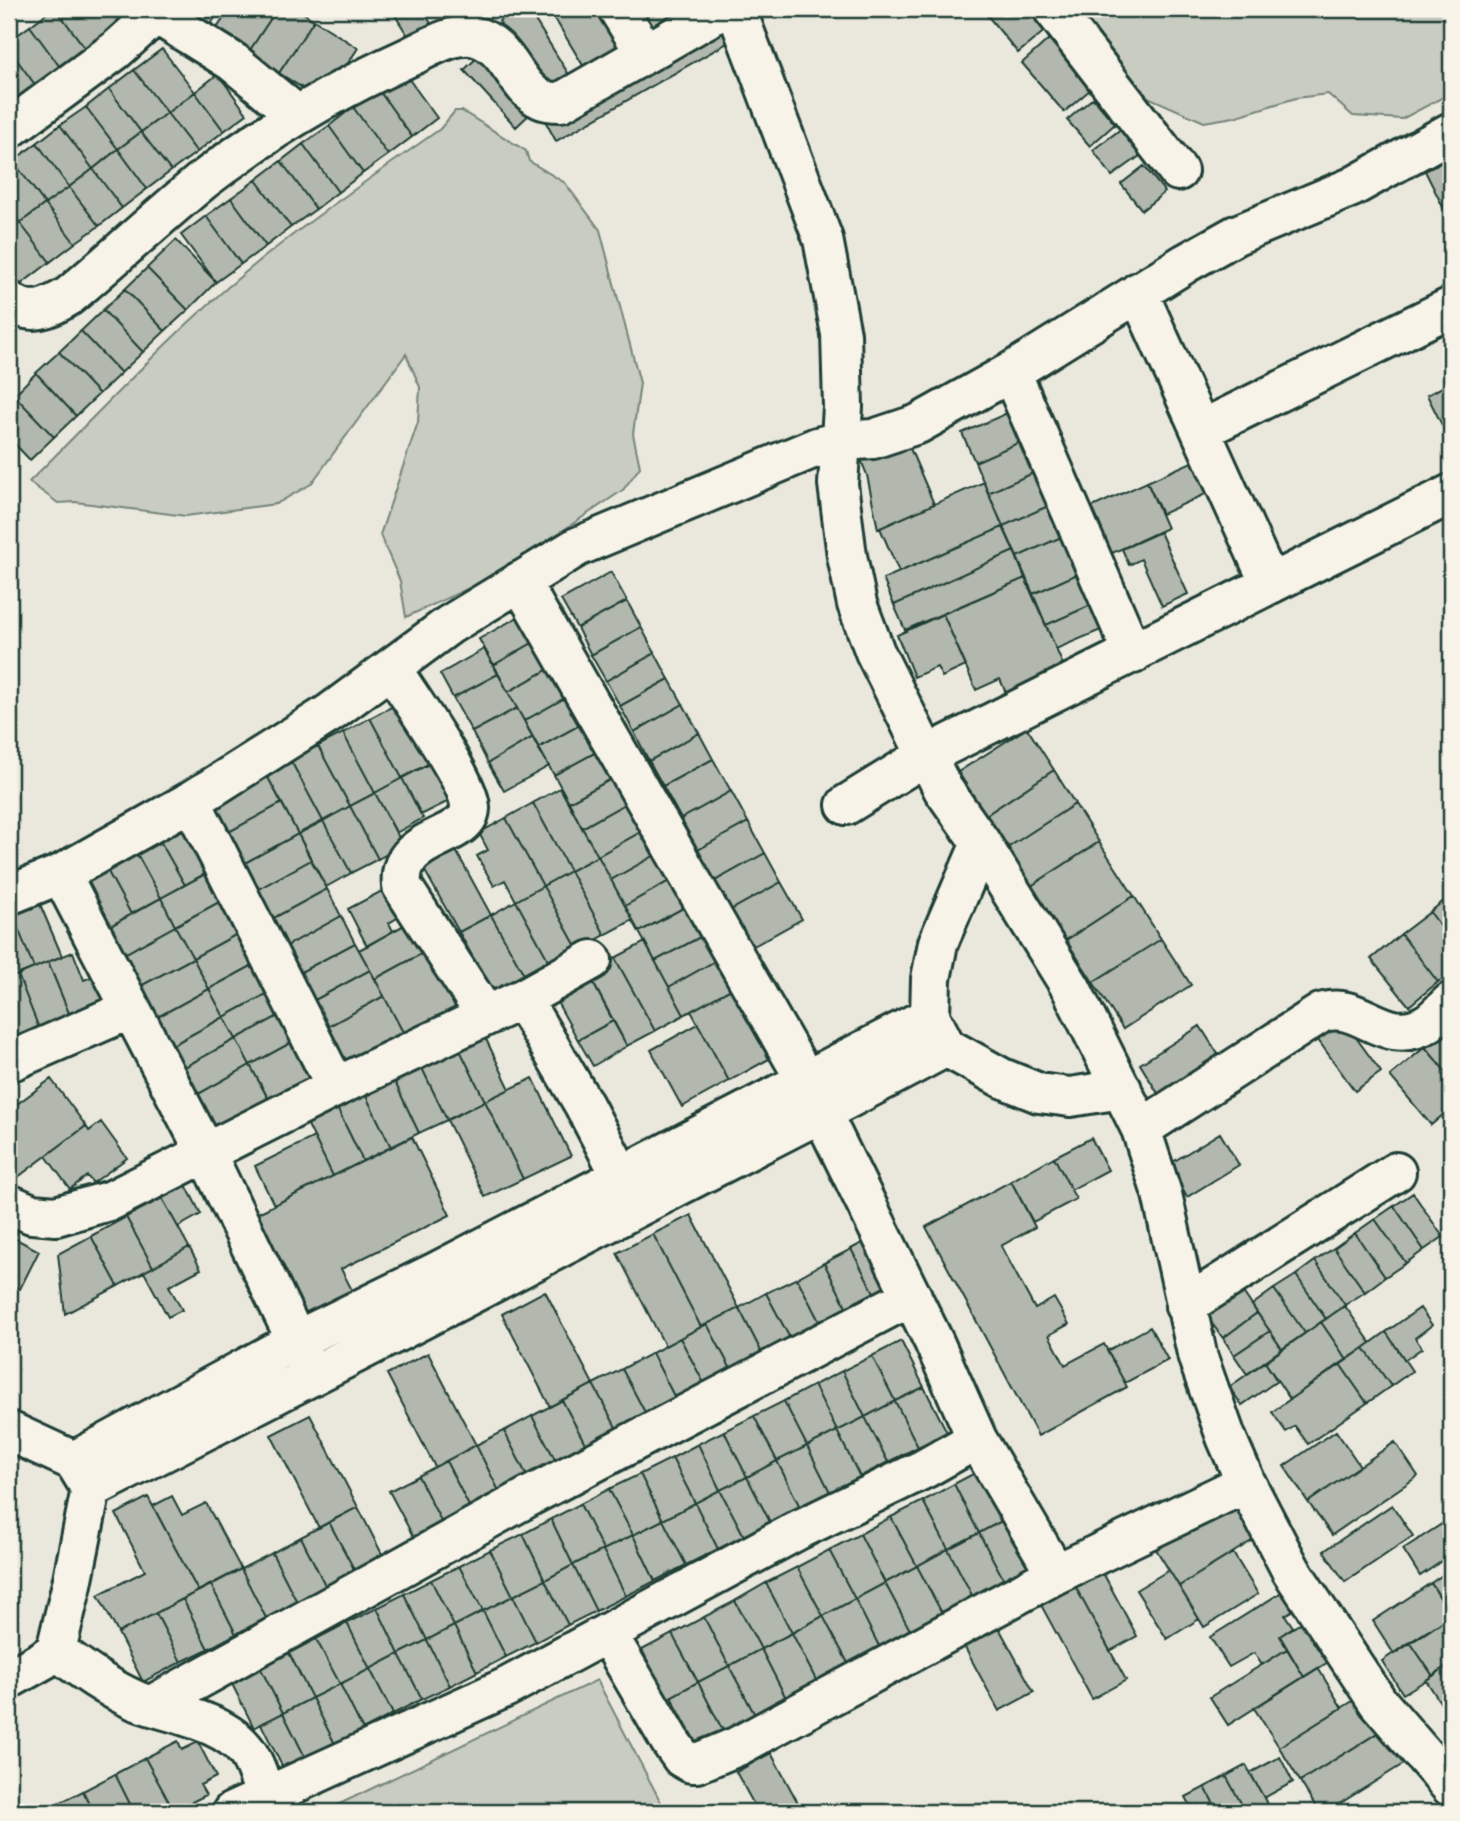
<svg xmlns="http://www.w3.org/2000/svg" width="1460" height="1821" font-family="'Gochi Hand',sans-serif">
  <rect width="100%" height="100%" fill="#eae8dd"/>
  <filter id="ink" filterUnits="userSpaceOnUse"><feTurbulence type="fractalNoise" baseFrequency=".0143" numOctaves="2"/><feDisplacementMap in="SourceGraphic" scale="14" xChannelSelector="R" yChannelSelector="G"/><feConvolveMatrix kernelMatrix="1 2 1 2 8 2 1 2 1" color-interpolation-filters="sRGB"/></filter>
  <g filter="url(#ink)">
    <path fill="#c8ccc1" stroke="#74847a" stroke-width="2" d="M1079,9H1451V93L1402,119L1353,116L1328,94L1296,98L1234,117L1204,122L1141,94Z
      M455,111H462L526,151L529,161L565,183L600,230L640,383L633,434L640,467L623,490L562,531L478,584L406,617L400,581L380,535L418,422L420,387L406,354L311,484L276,504L186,516L75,502L58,503L29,482C101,411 169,335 247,271C309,220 375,175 440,129Z
      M597,1680L666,1812H325V1811Z"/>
    <path fill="#b2b8ae" stroke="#1f3d34" stroke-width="2" d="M52,9H56L85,48L60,67L30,26Z
      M56,9H111L121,22L85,48Z
      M181,9H221L209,27Z
      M230,9H277L248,53L215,31Z
      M277,9H297L314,20L279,73L248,53Z
      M391,9H422L432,25L410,39Z
      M518,9H528L571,78L544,95L499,21Z
      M549,9H602L629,53L590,77Z
      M628,9H681L686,16L647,39Z
      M982,9H1030L1047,29L1018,53Z
      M721,15L734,39L556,141L543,117Z
      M314,20L358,48L337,80L312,94L279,73Z
      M30,26L60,67L36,86L9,49V41Z
      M1049,39L1091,89L1064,112L1022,63Z
      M9,49L36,86L11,104L9,101Z
      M162,49L195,92L167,113L134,70Z
      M481,54L533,111L516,127L464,70Z
      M134,70L167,113L141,132L109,89Z
      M403,71L437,118L412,137L378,89Z
      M218,74L247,114L224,131L195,92Z
      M109,89L141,132L118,149L86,107Z
      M378,89L412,137L388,155L353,107Z
      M195,92L224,131L197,152L167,113Z
      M1093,98L1115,124L1090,146L1067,120Z
      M86,107L118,149L93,169L60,125Z
      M353,107L388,155L363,173L329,126Z
      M167,113L197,152L171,171L141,132Z
      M60,125L93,169L69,187L37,143Z
      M329,126L363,173L338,192L303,144Z
      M1121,129L1140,156L1112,176L1093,150Z
      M141,132L171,171L147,189L118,149Z
      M37,143L69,187L45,204L13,161Z
      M303,144L338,192L316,209L281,161Z
      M118,149L147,189L122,208L93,169Z
      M1446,160L1451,170V223L1425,171Z
      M13,161L45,204L20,223L9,208V165Z
      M281,161L316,209L291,227L256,180Z
      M1144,166L1165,192L1142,210L1121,184Z
      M93,169L122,208L99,226L69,187Z
      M256,180L291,227L266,246L231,198Z
      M69,187L99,226L75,243L45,204Z
      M231,198L266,246L241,264L206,216Z
      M45,204L75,243L50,262L20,223Z
      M9,208L20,223L9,232Z
      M206,216L241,264L216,282L181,235Z
      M20,223L50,262L20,285L9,270V232Z
      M176,240L216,282L188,310L147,268Z
      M147,268L188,310L165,331L125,289Z
      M125,289L165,331L143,352L103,310Z
      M103,310L143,352L121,373L81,331Z
      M81,331L121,373L99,394L59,352Z
      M59,352L99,394L76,416L36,373Z
      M36,373L76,416L54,437L14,395Z
      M1448,384L1451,390V443L1427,395Z
      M14,395L54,437L30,460L9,438V399Z
      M1014,410L1027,439L975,462L962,433Z
      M906,439L934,504L878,529L867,475L861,460Z
      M1027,439L1040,470L988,493L975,462Z
      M1196,460L1210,492L1162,514L1147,482Z
      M1040,470L1055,503L1003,526L988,493Z
      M984,482L1003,527L899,572L880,528Z
      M1147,482L1167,528L1108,555L1088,509Z
      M1055,503L1068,534L1017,557L1003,526Z
      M1003,527L1014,551L894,605L883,579Z
      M1160,532L1188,594L1162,606L1141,559L1129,565L1122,549Z
      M1068,534L1084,571L1033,594L1017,557Z
      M1014,551L1025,578L905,630L894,605Z
      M1084,571L1098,602L1046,625L1033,594Z
      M611,572L627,601L577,628L561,600Z
      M1025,578L1064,667L1006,693L1000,679L976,690L943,614Z
      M627,601L641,627L591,655L577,628Z
      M1098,602L1108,627L1056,649L1046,625Z
      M525,613L539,639L494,665L479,639Z
      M943,614L966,666L942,677L937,667L914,677L897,635Z
      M641,627L655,653L606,681L591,655Z
      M539,639L554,666L508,692L494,665Z
      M484,649L498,674L453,698L440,674Z
      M655,653L669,679L620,706L606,681Z
      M554,666L570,695L524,721L508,692Z
      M498,674L517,708L472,732L453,698Z
      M669,679L683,704L634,732L620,706Z
      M570,695L585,722L538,748L524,721Z
      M683,704L699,733L649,761L634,732Z
      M395,705L407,727L420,721L439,758L402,778L370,718Z
      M517,708L533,737L488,763L472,732Z
      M370,718L402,778L375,793L343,733Z
      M585,722L600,750L554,775L538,748Z
      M1027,728L1054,770L986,815L958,772Z
      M343,733L375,793L350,806L318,746Z
      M699,733L713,759L663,786L649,761Z
      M533,737L549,766L504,791L488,763Z
      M318,746L350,806L323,821L291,761Z
      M600,750L615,777L569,802L554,775Z
      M713,759L731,791L681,819L663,786Z
      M291,761L323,821L298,834L266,774Z
      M431,763L451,800L421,815L402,778Z
      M1054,770L1075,804L1007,848L986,815Z
      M266,774L282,803L225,834L210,805Z
      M615,777L628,802L582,828L569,802Z
      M402,778L423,818L396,833L375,793Z
      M560,788L598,856L570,871L533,803Z
      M731,791L748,822L698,850L681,819Z
      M375,793L403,845L378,859L350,806Z
      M628,802L644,830L598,856L582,828Z
      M282,803L298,834L241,865L225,834Z
      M533,803L570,871L543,886L506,818Z
      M1075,804L1099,842L1031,886L1007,848Z
      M350,806L378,859L351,873L323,821Z
      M506,818L543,886L516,901L505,880L494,886L477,856L488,850L479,833Z
      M323,821L351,873L326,887L298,834Z
      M748,822L765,853L715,881L698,850Z
      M189,825L213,870L185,885L160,841Z
      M644,830L657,854L611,880L598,856Z
      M298,834L311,860L255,891L241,865Z
      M160,841L185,885L161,898L137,854Z
      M1099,842L1134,896L1066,940L1031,886Z
      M454,847L491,915L459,932L421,864Z
      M765,853L781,882L731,910L715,881Z
      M137,854L161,898L131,914L107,870Z
      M657,854L671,880L625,906L611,880Z
      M598,856L633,920L605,935L570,871Z
      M311,860L327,889L270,920L255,891Z
      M107,870L131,914L103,930L79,885Z
      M570,871L605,935L578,950L543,886Z
      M206,873L221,901L175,926L161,898Z
      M671,880L685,907L639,932L625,906Z
      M781,882L802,919L752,947L731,910Z
      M395,884L409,911L389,923L393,931L367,946L348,909Z
      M543,886L578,950L551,965L516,901Z
      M327,889L341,916L285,947L270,920Z
      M1451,895V940L1430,912Z
      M1134,896L1161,939L1093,982L1066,940Z
      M161,898L175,926L119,957L103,930Z
      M221,901L239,933L193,958L175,926Z
      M516,901L551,965L526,978L491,915Z
      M39,902L62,956L34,968L12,913Z
      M685,907L702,936L655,961L639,932Z
      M1430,912L1451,940V972L1438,982L1401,934Z
      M12,913L34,968L9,978V914Z
      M491,915L526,978L494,996L459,932Z
      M341,916L355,943L299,973L285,947Z
      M417,918L432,948L375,979L359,950Z
      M175,926L193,958L135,989L119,957Z
      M239,933L255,964L209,989L193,958Z
      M1401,934L1438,982L1409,1006L1371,959Z
      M702,936L715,961L669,987L655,961Z
      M1161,939L1191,985L1123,1029L1093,982Z
      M645,942L684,1015L655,1031L615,958Z
      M355,943L370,970L313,1001L299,973Z
      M432,948L464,1007L406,1038L375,979Z
      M73,952L84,980L99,974L113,1007L73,1023L48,962Z
      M193,958L209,989L152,1020L135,989Z
      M615,958L655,1031L627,1046L588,973Z
      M715,961L731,989L684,1015L669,987Z
      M48,962L73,1023L42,1036L18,975Z
      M255,964L270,992L224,1017L209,989Z
      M370,970L384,996L327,1027L313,1001Z
      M588,973L613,1021L578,1040L552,993Z
      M18,975L42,1036L9,1049V978Z
      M209,989L224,1017L167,1048L152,1020Z
      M731,989L769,1059L729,1081L691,1011Z
      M270,992L282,1014L236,1039L224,1017Z
      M384,996L406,1038L349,1068L327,1027Z
      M282,1014L296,1040L250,1065L236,1039Z
      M224,1017L236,1039L179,1070L167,1048Z
      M613,1021L627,1046L593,1066L578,1040Z
      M1344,1021L1381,1072L1355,1091L1318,1040Z
      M698,1024L729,1081L682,1107L651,1050Z
      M1451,1025V1078L1425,1047Z
      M1200,1026L1223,1062L1162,1100L1140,1064Z
      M483,1033L510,1089L485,1101L458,1046Z
      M236,1039L250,1065L193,1097L179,1070Z
      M296,1040L320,1085L274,1109L250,1065Z
      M458,1046L485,1101L447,1120L420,1064Z
      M1425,1047L1451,1078V1108L1431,1125L1390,1076Z
      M420,1064L447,1120L419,1133L393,1078Z
      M250,1065L271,1104L214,1135L193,1097Z
      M393,1078L419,1133L391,1147L364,1092Z
      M533,1078L571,1156L523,1179L485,1101Z
      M51,1079L86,1126L14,1180L9,1173V1110Z
      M364,1092L391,1147L363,1161L336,1106Z
      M485,1101L523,1179L485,1197L447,1120Z
      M336,1106L363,1161L333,1176L306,1121Z
      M101,1122L127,1158L93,1183L87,1176L70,1189L46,1156L86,1126L89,1131Z
      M1220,1133L1239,1165L1187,1197L1168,1165Z
      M314,1137L333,1176L274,1205L255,1166Z
      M412,1137L450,1215L341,1269L352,1290L306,1313L258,1213Z
      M1091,1138L1108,1170L1071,1190L1054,1157Z
      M1054,1157L1076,1199L1033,1222L1011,1181Z
      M1011,1181L1035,1227L1001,1246L1035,1309L1054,1298L1069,1324L1049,1335L1065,1365L1104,1344L1127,1387L1038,1436L926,1227Z
      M186,1185L201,1214L178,1227L162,1198Z
      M1413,1193L1443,1237L1424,1250L1394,1206Z
      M162,1198L189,1247L153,1267L126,1217Z
      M1394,1206L1424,1250L1406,1263L1375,1219Z
      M691,1215L739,1308L701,1327L653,1234Z
      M126,1217L153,1267L118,1286L91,1236Z
      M1375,1219L1406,1263L1385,1277L1355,1233Z
      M9,1223L19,1228L14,1238L39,1251L20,1289L9,1284Z
      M1355,1233L1385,1277L1365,1292L1334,1248Z
      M653,1234L701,1327L665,1346L617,1253Z
      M91,1236L118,1286L65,1314L58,1254Z
      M875,1236L901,1285L877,1298L851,1249Z
      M189,1247L201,1269L169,1286L182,1310L168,1317L144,1272Z
      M1334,1248L1365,1292L1345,1305L1315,1261Z
      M851,1249L877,1298L849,1312L824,1263Z
      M1315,1261L1345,1305L1326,1319L1296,1275Z
      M824,1263L849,1312L822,1327L797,1278Z
      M1296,1275L1326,1319L1305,1333L1274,1289Z
      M797,1278L822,1327L792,1342L766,1293Z
      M1274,1289L1305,1333L1282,1349L1252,1305Z
      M545,1291L593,1384L550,1407L502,1314Z
      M1243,1292L1257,1313L1223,1338L1207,1317Z
      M766,1293L792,1342L764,1357L739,1308Z
      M1345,1306L1371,1343L1347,1360L1321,1322Z
      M739,1308L764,1357L733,1373L707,1324Z
      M1420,1308L1432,1325L1415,1338L1422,1348L1405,1360L1386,1332Z
      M1257,1313L1270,1331L1234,1355L1223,1338Z
      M1321,1322L1347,1360L1290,1399L1265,1362Z
      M707,1324L733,1373L706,1387L680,1338Z
      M1150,1327L1168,1360L1125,1383L1107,1351Z
      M1270,1331L1282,1349L1247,1374L1234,1355Z
      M1386,1332L1412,1371L1391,1386L1364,1348Z
      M680,1338L706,1387L677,1402L652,1353Z
      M901,1341L924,1387L895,1401L872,1356Z
      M1364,1348L1391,1386L1367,1403L1340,1364Z
      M428,1353L476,1445L435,1467L387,1374Z
      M652,1353L677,1402L648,1418L622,1369Z
      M872,1356L895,1401L865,1417L842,1371Z
      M1265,1362L1277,1381L1242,1405L1229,1387Z
      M1340,1364L1367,1403L1308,1444L1295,1426L1286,1432L1272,1412Z
      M622,1369L648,1418L619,1433L593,1384Z
      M842,1371L865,1417L837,1431L814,1385Z
      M593,1384L619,1433L588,1449L562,1400Z
      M814,1385L837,1431L807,1446L784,1401Z
      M924,1387L947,1432L918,1447L895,1401Z
      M562,1400L588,1449L558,1465L532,1416Z
      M784,1401L807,1446L777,1461L754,1416Z
      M895,1401L918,1447L888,1462L865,1417Z
      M310,1415L358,1507L319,1528L271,1435Z
      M532,1416L558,1465L529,1480L504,1431Z
      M754,1416L777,1461L747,1477L724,1431Z
      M865,1417L888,1462L860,1477L837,1431Z
      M504,1431L529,1480L501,1495L476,1445Z
      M724,1431L747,1477L720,1490L698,1444Z
      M837,1431L860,1477L830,1492L807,1446Z
      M1336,1431L1360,1466L1308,1502L1284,1466Z
      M1395,1442L1418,1476L1332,1535L1308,1502Z
      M698,1444L720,1490L695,1503L672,1458Z
      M476,1445L501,1495L471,1510L446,1461Z
      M807,1446L830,1492L800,1507L777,1461Z
      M672,1458L695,1503L663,1520L640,1474Z
      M446,1461L471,1510L443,1525L418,1476Z
      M777,1461L800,1507L770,1522L747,1477Z
      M986,1467L1011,1516L979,1533L954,1484Z
      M640,1474L663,1520L633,1535L609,1489Z
      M418,1476L443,1525L415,1540L389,1491Z
      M747,1477L770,1522L744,1536L720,1490Z
      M954,1484L979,1533L948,1549L923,1501Z
      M609,1489L633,1535L603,1550L580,1504Z
      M720,1490L744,1536L718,1549L695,1503Z
      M172,1496L182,1515L206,1503L241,1569L198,1591L153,1506Z
      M1234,1496L1258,1537L1179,1586L1154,1546Z
      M148,1497L198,1591L118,1633L98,1595L145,1571L116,1514Z
      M923,1501L948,1549L917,1566L891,1517Z
      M695,1503L718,1549L686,1565L663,1520Z
      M580,1504L603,1550L573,1565L551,1519Z
      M1392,1505L1413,1536L1345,1582L1324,1551Z
      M358,1507L383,1556L355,1571L329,1522Z
      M1011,1516L1037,1565L1005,1582L979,1533Z
      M891,1517L917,1566L885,1583L860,1534Z
      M551,1519L573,1565L545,1580L523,1534Z
      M663,1520L686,1565L655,1581L633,1535Z
      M329,1522L355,1571L326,1587L301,1537Z
      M1445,1522L1451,1532V1555L1420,1576L1403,1549Z
      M979,1533L1005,1582L974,1599L948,1549Z
      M523,1534L545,1580L513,1596L490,1550Z
      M860,1534L885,1583L855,1599L829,1550Z
      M633,1535L655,1581L626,1596L603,1550Z
      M301,1537L326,1587L297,1602L272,1553Z
      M948,1549L974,1599L943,1615L917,1566Z
      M490,1550L513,1596L483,1611L459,1566Z
      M603,1550L626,1596L596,1611L573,1565Z
      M829,1550L855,1599L823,1616L797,1567Z
      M272,1553L297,1602L266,1618L241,1569Z
      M1233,1553L1258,1594L1204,1627L1179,1586Z
      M573,1565L596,1611L568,1625L545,1580Z
      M459,1566L483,1611L454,1626L431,1580Z
      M917,1566L943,1615L911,1632L885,1583Z
      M797,1567L823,1616L792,1633L766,1583Z
      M241,1569L266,1618L236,1634L211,1585Z
      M1451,1569V1614L1431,1583Z
      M1169,1570L1199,1619L1167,1639L1136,1590Z
      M1102,1571L1137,1636L1110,1651L1075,1586Z
      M431,1580L454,1626L427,1640L404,1594Z
      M545,1580L568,1625L536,1642L513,1596Z
      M766,1583L792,1633L761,1649L735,1601Z
      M885,1583L911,1632L880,1648L855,1599Z
      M1431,1583L1451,1616L1394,1654L1373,1621Z
      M211,1585L236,1634L208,1649L183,1599Z
      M1075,1586L1126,1680L1092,1699L1041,1605Z
      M1290,1587L1301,1605L1285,1615L1293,1627L1280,1636L1287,1649L1262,1665L1254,1653L1229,1667L1210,1637Z
      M404,1594L427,1640L399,1654L377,1608Z
      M513,1596L536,1642L506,1657L483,1611Z
      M183,1599L208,1649L181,1662L156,1613Z
      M855,1599L880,1648L849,1665L823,1616Z
      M735,1601L761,1649L729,1666L704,1617Z
      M377,1608L399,1654L370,1669L347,1623Z
      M483,1611L506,1657L477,1672L454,1626Z
      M156,1613L181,1662L143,1682L118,1633Z
      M823,1616L849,1665L817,1682L792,1633Z
      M1451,1616V1663L1433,1676L1410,1642Z
      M704,1617L729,1666L698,1682L672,1634Z
      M1309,1618L1333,1659L1304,1677L1280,1636Z
      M347,1623L370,1669L340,1684L316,1639Z
      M454,1626L477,1672L450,1686L427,1640Z
      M999,1628L1034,1692L999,1711L964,1646Z
      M792,1633L817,1682L786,1698L761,1649Z
      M672,1634L698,1682L667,1699L642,1650Z
      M316,1639L340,1684L312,1698L289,1653Z
      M427,1640L450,1686L422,1699L399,1654Z
      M1410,1642L1433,1676L1403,1694L1382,1661Z
      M761,1649L786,1698L755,1715L729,1666Z
      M1287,1649L1304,1677L1228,1725L1210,1697Z
      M289,1653L312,1698L283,1713L260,1667Z
      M399,1654L422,1699L393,1714L370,1669Z
      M1451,1663V1717L1450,1718L1426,1680Z
      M729,1666L755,1715L723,1731L698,1682Z
      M260,1667L283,1713L254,1728L231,1682Z
      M1318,1668L1342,1708L1279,1747L1254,1708Z
      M370,1669L393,1714L363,1730L340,1684Z
      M698,1682L723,1731L697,1745L671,1697Z
      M340,1684L363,1730L335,1744L312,1698Z
      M1359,1697L1381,1731L1300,1781L1279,1747Z
      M312,1698L335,1744L306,1759L283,1713Z
      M283,1713L306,1759L284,1770L261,1724Z
      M1384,1729L1405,1763L1326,1812H1319L1300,1781Z
      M178,1741L182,1750L198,1742L216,1777L200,1785L206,1795L174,1811L145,1758Z
      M771,1753L803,1812H758L736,1772Z
      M1280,1757L1293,1782L1264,1798L1250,1773Z
      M145,1758L174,1811L172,1812H134L115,1774Z
      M1246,1765L1264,1798L1271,1812H1246L1226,1776Z
      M115,1774L134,1812H94L83,1791Z
      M1226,1776L1246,1812H1218L1205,1787Z
      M1205,1787L1218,1812H1194L1186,1797Z
      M83,1791L94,1812H54L51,1807Z"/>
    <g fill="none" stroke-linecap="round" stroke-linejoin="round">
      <defs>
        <path id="minor" d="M618,9L639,43
          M736,9L823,239L841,334L843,407L838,484L847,556L857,604L875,652L943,789L981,843L1071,988L1141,1129L1162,1194L1198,1358L1226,1437L1246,1483L1291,1570L1378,1702L1451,1787
          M1053,9L1178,171
          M9,129L116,50L156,14L233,62L297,115
          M1138,292L1270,584
          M9,301C31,317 48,309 69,296C114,258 157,218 202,181C265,132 334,91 407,58C425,50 451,33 472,36C509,43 514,87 541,99C547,102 555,102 561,102L723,9
          M1011,372L1133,654
          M1201,430L1451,307
          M391,668C407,693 471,784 470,808C469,841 396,833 402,886L486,1016
          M191,801L336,1087
          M846,805L925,756L1451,494
          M981,843L938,943L931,979L930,1016L946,1047L1002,1078L1039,1093L1070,1097L1122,1089
          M61,874L206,1153L307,1363
          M9,895L61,874L191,801L330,713L449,625L577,547L817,447L841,441L873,439L918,424L1011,372L1186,263L1236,235L1352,187L1451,132
          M522,999L584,1105L633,1199
          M9,1062L131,1009
          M1141,1129L1321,1013C1360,999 1383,1048 1426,1024C1435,1019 1443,1009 1451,1002
          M9,1204L32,1214L56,1216L112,1200L336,1087L522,999L592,960
          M1185,1306L1396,1172
          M9,1431L74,1461L91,1489L72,1584L56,1650L43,1660L9,1679
          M977,1439L1056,1574
          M74,1461L297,1340L434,1273L930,1016
          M91,1489C273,1397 455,1303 636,1208C739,1154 843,1103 946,1047
          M607,1633L670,1741L682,1758L691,1763H697L738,1746L1056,1574L1246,1483
          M56,1650C81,1669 107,1688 137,1701C171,1714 224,1720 247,1752C259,1769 263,1793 270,1812
          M152,1705L532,1495L912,1296
          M232,1812L507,1687L798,1530L924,1469L977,1439L934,1342L805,1079L520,581"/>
      </defs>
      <use href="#minor" stroke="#1f3d34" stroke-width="44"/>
      <use href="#minor" stroke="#f7f3e8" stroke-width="38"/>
    </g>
  </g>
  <rect width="1460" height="1821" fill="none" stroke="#f7f3e8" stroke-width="35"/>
  <rect x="18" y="18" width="1425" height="1786" fill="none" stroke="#1f3d34" stroke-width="2.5" filter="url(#ink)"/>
</svg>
